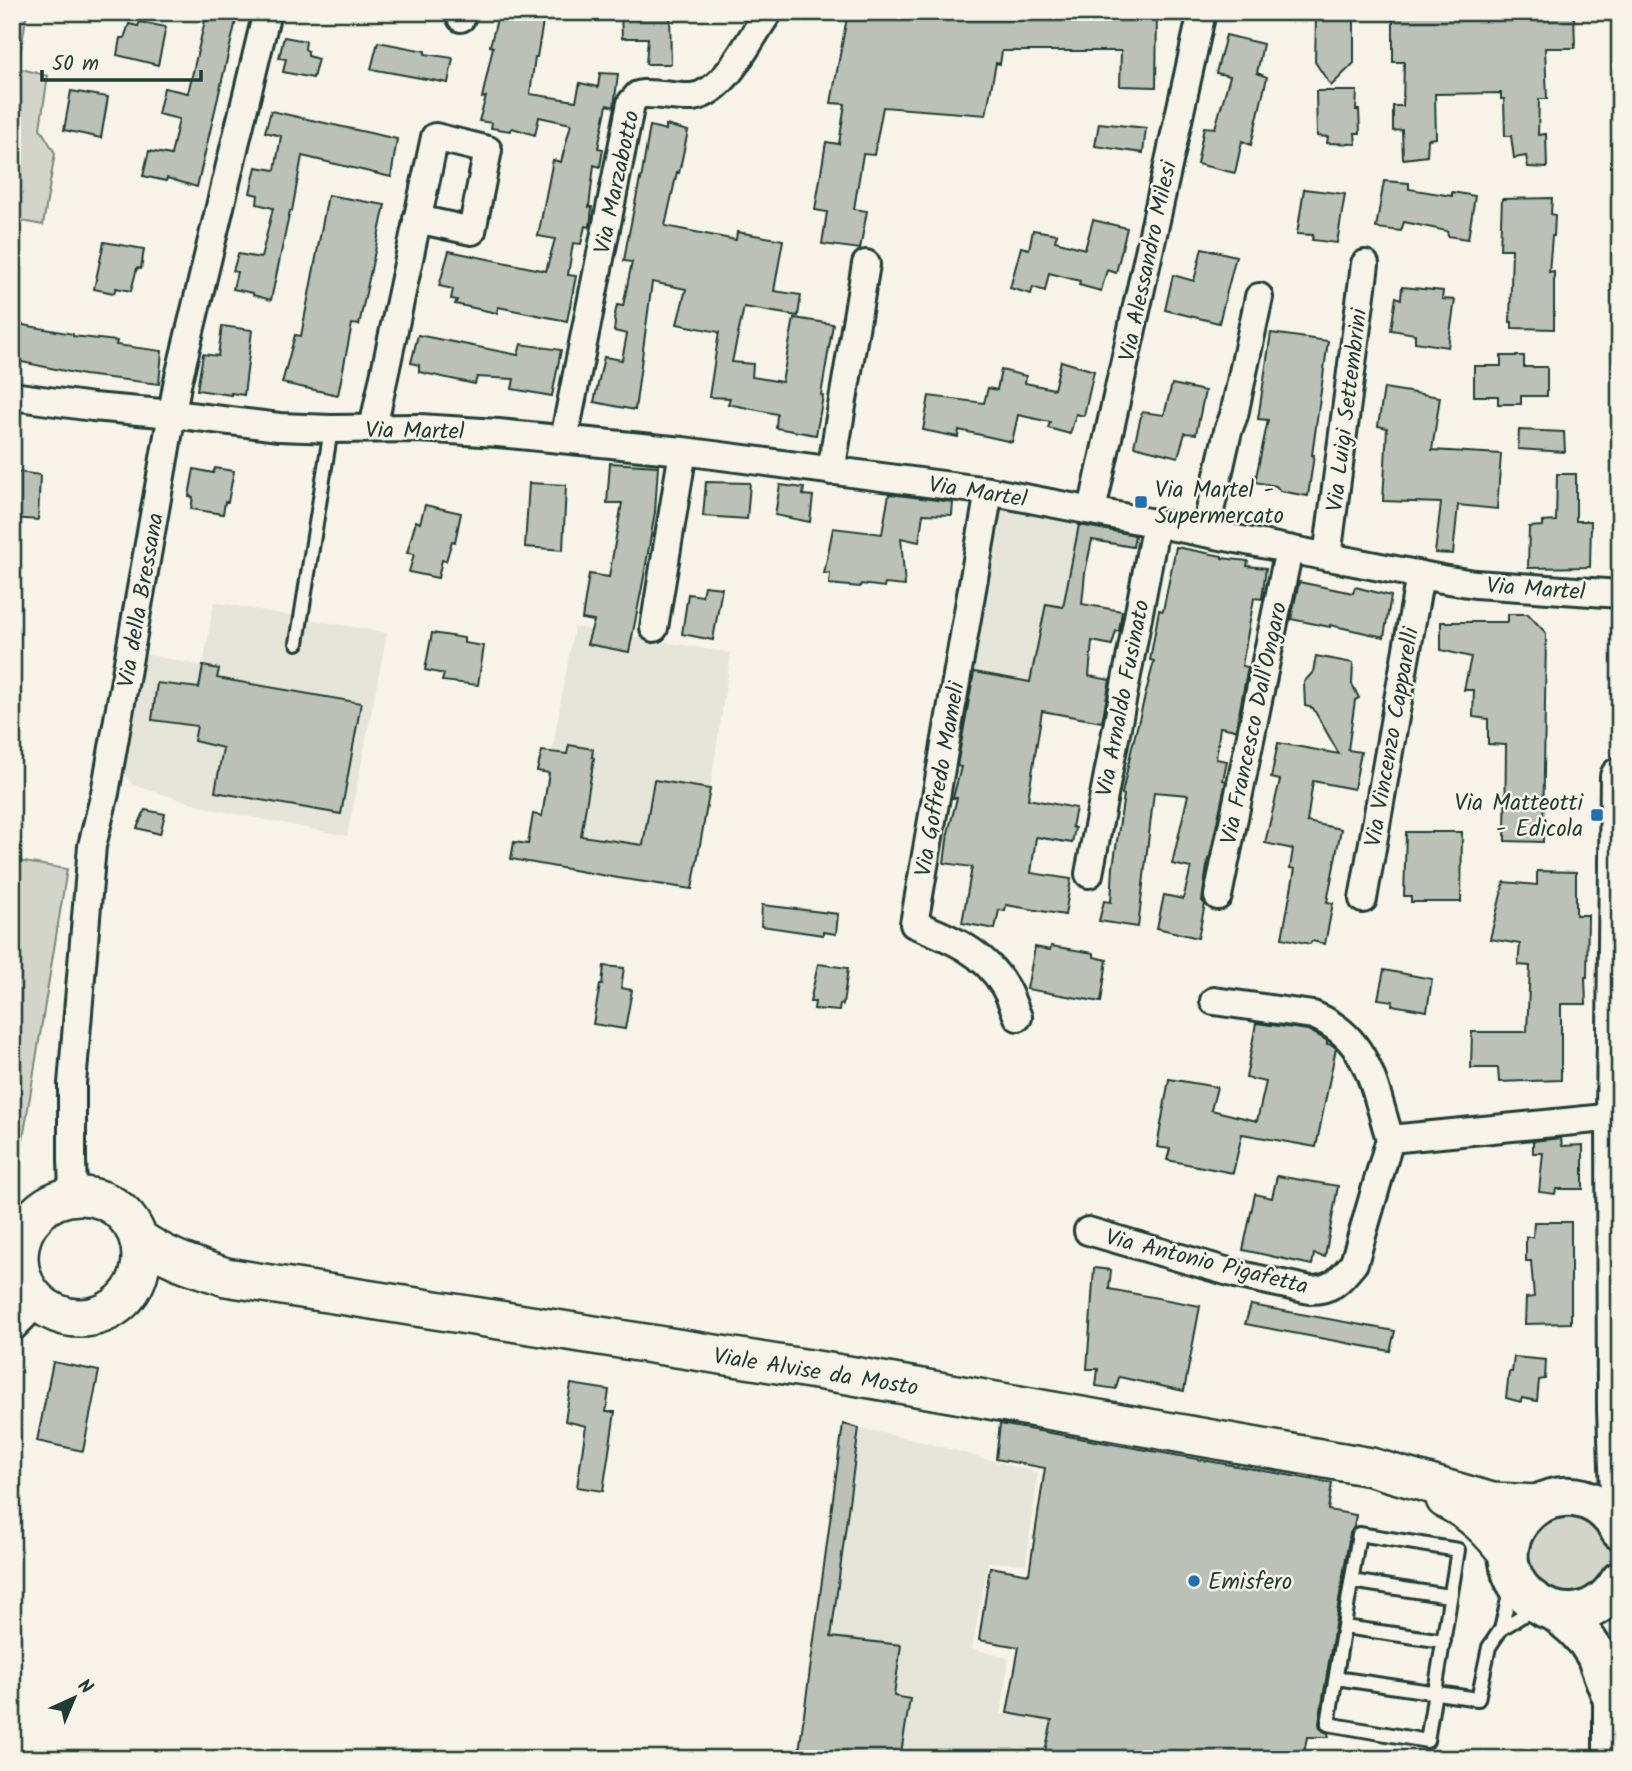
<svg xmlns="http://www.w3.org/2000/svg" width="1632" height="1771" font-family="Kalam,sans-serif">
  <rect width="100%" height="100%" fill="#f7f3e8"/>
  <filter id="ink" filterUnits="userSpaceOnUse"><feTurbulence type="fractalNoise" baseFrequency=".0143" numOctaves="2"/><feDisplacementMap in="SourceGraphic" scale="14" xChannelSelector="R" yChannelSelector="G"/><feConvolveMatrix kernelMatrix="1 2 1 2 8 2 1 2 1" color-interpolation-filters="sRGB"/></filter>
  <g filter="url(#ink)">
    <path fill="#e5e4d9" d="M1001,505L1081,516L1050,674L962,775L946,771L998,509Z
      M214,602L387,633L347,836L216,810L132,785L122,768L144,654L203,666Z
      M574,627L731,653L710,789L692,889L618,878L535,863L552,752Z
      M843,1424L923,1442L1038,1473L1026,1564L988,1562L972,1649L1009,1658L1001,1714L1052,1721L1231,1759H798Z"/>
    <path fill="#d3d5ca" stroke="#79897f" stroke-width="2" d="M12,12H27L18,68L48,76L40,128L55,153L43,225L12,219Z
      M12,860L67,869L18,1170L12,1169Z
      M1564,1507L1611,1536L1615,1551L1613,1565L1583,1599L1537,1589L1522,1545L1528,1529Z"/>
    <path fill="#bbc1b6" stroke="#1f3d34" stroke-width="2" d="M207,12H238L197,187L167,178L166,181L143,176L149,151L171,155L179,119L158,114L164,88L188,93Z
      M499,12H525L544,16L537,57H535L530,94L576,101L580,83L598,87L600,73L618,74L614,107L607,105L598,148L603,149L600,167L594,165L589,207H592L590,227L585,226L581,244L573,243L568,275L576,276L567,321L498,307L497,313L455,304L457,300L451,299L453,289L439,286L449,251L546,271L555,239L538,236L553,160L561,162L571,124L539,117L535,135L512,128L510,131L491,128L492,123L479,121L486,97L482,98L493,47L490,46Z
      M621,12H670L671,64H646L648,38H622Z
      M848,12H1008V15L1157,12L1156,87L1120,86L1121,51H1002L1000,64L996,63L986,115L883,107L874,155L863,154L854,209L867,211L860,249L822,244L827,212L815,210L826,142L839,144L845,104L831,103Z
      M1322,12L1348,13L1354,19V63L1331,86L1315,62L1316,18Z
      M1470,12H1552V15L1574,13L1575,48H1545L1547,99H1539L1538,135L1546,134L1547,168L1528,167L1526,156L1514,158L1511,136H1505L1504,99H1501V93L1435,94L1436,138L1428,139L1427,156L1403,159L1402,130L1393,131V106H1403L1404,62H1393V14H1470Z
      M140,22L166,27L158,65L117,55L120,38H124L129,24L138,26Z
      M1226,35L1263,44L1257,73L1267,77L1251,145L1242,141L1235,173L1197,164L1204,127L1215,128L1230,76L1216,73Z
      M284,37L306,41L305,49L308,51V56L318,59L313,78L283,72L286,59L279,58Z
      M378,42L425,51V54L453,58L448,83L371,69Z
      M71,91L108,97L101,138L64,130Z
      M1316,91H1357L1356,110H1359L1360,133H1355L1356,144L1327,143L1328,137L1317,136Z
      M271,111L397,139L391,177L302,156L292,211H290L271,300L253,295V293L233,289L237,272L233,271L238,254L261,258L273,208L257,204L258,195L250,193L256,167L275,170L281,136L265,132Z
      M1099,123L1146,128L1143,153L1095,146Z
      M666,125L688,131L679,173L677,172L665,226L736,240L737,232L783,240L774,291L801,295L798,316L744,307L732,362L753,364L752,377L782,382L794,318L833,324L821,395L823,396L816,435L776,428L777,414L728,404L730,398L709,397L719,332L677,324L686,289L652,282L635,410L594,402L604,357L622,360L627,334L614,331L615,323L614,319L617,305L623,306L632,262L624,261L627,243L640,179L641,180L650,126L666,130Z
      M1384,181L1409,183V189L1452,196V192L1475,196L1468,239L1448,236L1447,231L1404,222L1401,231L1376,228Z
      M1304,189L1345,194L1337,243L1312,240L1313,235L1297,234Z
      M328,195L385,205L359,325L352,324L338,395L282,383L295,335L301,336Z
      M1552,198L1551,214L1555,215L1554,236H1552L1549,272L1554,271V329L1512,328V322H1510L1512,249H1500L1502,199Z
      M1093,220L1127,228L1116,273L1107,270L1101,291L1079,285L1080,281L1049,273L1045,291L1033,287L1031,294L1010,288L1021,247L1029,249L1033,230L1057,234L1055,241L1085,249Z
      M104,242L144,249L141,269L137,268L131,291L116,288L114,293L94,289Z
      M1202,248L1236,256L1219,323L1165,310L1173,275L1194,281Z
      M1402,287L1443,291L1442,299L1455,300L1448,347L1415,342V334L1391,330L1396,297L1401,299Z
      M12,323L73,334V336L117,341L116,345L162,351L159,384L84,375L12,360Z
      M222,326L252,330L244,395L231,393V395L197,390L203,354L218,356Z
      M1271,333L1328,341L1312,455H1314L1308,496L1280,491L1276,486L1255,482L1268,420L1258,419Z
      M418,335L518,355L521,344L561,350L552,396L512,389L514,379L477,377L475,384L419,372V365L411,363Z
      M1501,356H1524V367H1547V396H1521V404H1498V396H1474V366H1501Z
      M1061,361L1094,371L1084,416L1076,414L1070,434L1048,428L1050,422L1018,415L1012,442L959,430L958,437L923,430L929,396L984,403L988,388L997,390L1001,370L1026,376L1025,383L1054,389Z
      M1172,384L1205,391L1196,434L1185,433L1178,457L1134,446L1142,412L1164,415Z
      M1384,388L1440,397L1432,450L1501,454L1497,509L1458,505L1453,554L1435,553L1441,503L1383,501L1387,428L1378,426Z
      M1519,430L1564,432L1565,452L1518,449Z
      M610,463L658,466L655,512L643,582L629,652L587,644L594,621L582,619L589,574L609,577L622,503H607Z
      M215,468L234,471L228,502H225L223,514L191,509L193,497L189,496L194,469L213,473Z
      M12,471L40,475L38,520L12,518Z
      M1557,474H1576V521H1591L1590,567L1528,568L1529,527L1543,526V522L1556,521Z
      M706,482L750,483L747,519L703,516Z
      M529,483L566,485L563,550L525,547Z
      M780,485L804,488L803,495L813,496L810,522L775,515Z
      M889,494L953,502L952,515L923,514L919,542L901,538L905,586L885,584L884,587L861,584L860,587L829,584L830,573L824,574L833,528L882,534Z
      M425,505L461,513L455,542L452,541L446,561L442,560L438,578L409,572L414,554L407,553L416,521L420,523Z
      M1079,525L1135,535L1133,547L1092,540L1085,573L1082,604L1122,611L1119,631H1116L1112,645L1092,641L1089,676L1110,680L1102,722L1042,711L1028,799L1076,808L1072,827L1075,828L1072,843L1036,837L1031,873L1071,879L1065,915L1006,905L1005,911L999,910L995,929L962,923L972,867L944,863L948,833L957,798H953L961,767L957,766L974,672L1030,682L1046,604L1063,607Z
      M1176,547L1222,556V558L1248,561L1247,566L1266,568L1262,599L1254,598L1242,666L1248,667L1236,730L1220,727L1216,759L1227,761L1223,780L1226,781L1209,860L1208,859L1202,901L1205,904L1198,938L1157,928L1164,895L1183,899L1191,868L1172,864L1188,795L1154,792L1138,927L1099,921L1104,901L1111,902L1113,867L1124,795L1122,794L1132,747L1154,661L1150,660L1159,610L1163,611Z
      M1299,582L1353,593L1355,587L1391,596L1384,637L1330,625V627L1291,619Z
      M704,586L722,588L713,640L682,634L688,594L702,596Z
      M1508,614H1528L1546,633L1543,842L1505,841L1506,745L1488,744V719L1473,717L1474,690H1464L1471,657L1441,650V622H1508Z
      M432,633L464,638V643L484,646L478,685L442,681L444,674L425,670Z
      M1316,656L1353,663L1352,684L1359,698L1355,700L1348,750L1361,752L1354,789L1313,781L1307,822L1341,829L1327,902L1333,903L1325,944L1312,941L1310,944L1282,938L1295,869L1290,868L1293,849L1265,843L1280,780L1271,778L1278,743L1339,754L1313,708L1305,706L1304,682L1313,672Z
      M203,666L219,669L217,678L361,703L341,814L215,792L223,748L194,741L197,726L152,720L157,683L199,688Z
      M569,745L593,749L592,757L594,758L581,836L643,845L654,780L710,789L692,889L618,878L511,859L514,842L528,844L533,814L542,816L549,773L537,771L542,751L567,754Z
      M145,810L165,814L160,834L137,828Z
      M1406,832H1462L1461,902H1411V896H1404Z
      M1537,871L1576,872V915H1588L1587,977H1585L1586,1004H1561V1080L1499,1082L1498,1068H1471L1472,1032H1527L1530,966L1518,965L1520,944L1490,939L1504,882L1537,885Z
      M762,905L838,914L836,934L823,932V935L761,926Z
      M1051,946L1094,953V957L1107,960L1101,1002L1027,989L1035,947L1050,950Z
      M818,964L848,968L843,1005L840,1004L839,1011L814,1009L815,1002H810Z
      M604,966L624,968L621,988L632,990L625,1029L593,1024L600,985H602Z
      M1384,970L1432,979L1427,1011L1392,1005L1393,1001L1378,999Z
      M1256,1023L1308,1030L1323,1038L1327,1041V1044L1332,1045L1336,1048L1316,1147L1242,1134L1233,1173L1167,1160L1170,1149L1157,1147L1169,1079L1217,1087L1211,1110L1257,1121L1266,1082L1246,1078Z
      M1561,1138L1562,1146L1583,1145V1189H1556L1555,1194L1539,1192L1543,1153H1533V1141Z
      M1277,1176L1338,1186L1325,1257L1314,1254L1312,1265L1243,1250L1255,1194L1272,1198Z
      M1534,1222H1571V1323L1525,1324L1526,1298L1534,1297L1531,1261H1526V1237H1533Z
      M1094,1268L1111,1270L1109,1289L1200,1306L1184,1391L1119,1377L1116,1389L1096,1386L1098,1369H1087Z
      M1251,1305L1395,1331L1390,1351L1245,1324Z
      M1514,1357L1546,1360L1545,1379L1539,1380L1537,1401L1522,1398L1521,1402L1506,1398L1509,1372H1512Z
      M53,1362L99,1371L83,1451L37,1441Z
      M571,1384L609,1390L606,1412H615L603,1491L577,1487L586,1426L565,1421Z
      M843,1424L859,1428L831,1637L901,1645L894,1696L910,1699L900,1759H798Z
      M1000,1424L1332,1483L1328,1510L1356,1515L1354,1527L1350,1533L1319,1723L1320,1728L1323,1731L1328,1733L1329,1737H1307L1303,1759H1084L1045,1751L1052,1721L1007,1713L1019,1647L979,1640L990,1567L1029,1574L1045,1468L996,1459Z"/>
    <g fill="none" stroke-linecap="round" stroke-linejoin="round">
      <defs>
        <path id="lane" d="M297,643L331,429
          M1359,1534L1458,1550L1427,1741L1328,1724Z
          M1351,1581L1449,1596
          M1344,1627L1444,1641
          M1501,1629L1528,1612L1534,1611
          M1336,1678L1478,1699L1489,1647L1501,1629L1511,1587"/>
        <path id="street" d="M461,18L462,12
          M12,396L93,407L173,414L279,427L331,429L419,428L498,433L683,451L989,491L1442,579L1475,584L1620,594
          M373,428L435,137L488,150L472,231L417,219
          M564,439L631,103L638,95L643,94C659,93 676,98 692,97C727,93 750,36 769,12
          M831,471L866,264
          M989,491L914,924C948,937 985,952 1004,986C1010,995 1013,1006 1018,1017
          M1092,510L1202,12
          M1205,533L1228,431L1234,415L1259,297
          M1327,557L1365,264
          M654,628L683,451
          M1089,874L1156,523
          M1218,896L1289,549
          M1363,899L1420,575
          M1214,1001L1313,1015C1369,1037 1374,1088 1390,1139L1616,1117
          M73,1196L72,1159V1084L92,846L105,793L177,385L267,12
          M1088,1231L1236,1274L1310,1290C1333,1290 1340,1280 1354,1263L1390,1139
          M12,1328L38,1302"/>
        <path id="secondary" d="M19 1257a61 61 0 1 1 122 0a61 61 0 1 1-122 0Z
          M139,1239C168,1259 193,1266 226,1277L848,1375L1371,1467L1492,1502L1538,1504
          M1445,1499C1474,1514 1489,1529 1509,1555"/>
        <path id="primary" d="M1620,777L1616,1117L1617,1409L1620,1494
          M1620,1530C1608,1509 1588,1495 1563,1497C1546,1498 1531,1507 1521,1520C1473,1584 1575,1656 1620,1581
          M1555,1611L1575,1628L1587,1641L1596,1655L1613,1700V1759"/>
      </defs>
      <use href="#lane" stroke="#1f3d34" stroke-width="18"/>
      <use href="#street" stroke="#1f3d34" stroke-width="32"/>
      <use href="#secondary" stroke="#1f3d34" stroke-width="42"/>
      <use href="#primary" stroke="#1f3d34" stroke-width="44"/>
      <use href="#lane" stroke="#f7f3e8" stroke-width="12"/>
      <use href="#street" stroke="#f7f3e8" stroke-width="26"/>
      <use href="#secondary" stroke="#f7f3e8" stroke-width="37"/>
      <use href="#primary" stroke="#f7f3e8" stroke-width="38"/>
    </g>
  </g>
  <g fill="#1f6fb2" stroke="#f7f3e8" stroke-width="2.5">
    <rect x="1134" y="495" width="14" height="14" rx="3.5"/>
    <rect x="1590" y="808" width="14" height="14" rx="3.5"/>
    <circle cx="1194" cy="1581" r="7"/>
  </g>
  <g text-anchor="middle" stroke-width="5" stroke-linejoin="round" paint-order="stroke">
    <g font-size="23" fill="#1f3d34" stroke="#f7f3e8">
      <text transform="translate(616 182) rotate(-78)" y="8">Via Marzabotto</text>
      <text transform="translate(1147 261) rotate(-78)" y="8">Via Alessandro Milesi</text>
      <text transform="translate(1346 410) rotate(-83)" y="8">Via Luigi Settembrini</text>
      <text transform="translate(415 430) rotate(1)" y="8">Via Martel</text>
      <text transform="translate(978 491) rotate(9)" y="8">Via Martel</text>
      <text transform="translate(1536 588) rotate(4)" y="8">Via Martel</text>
      <text transform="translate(140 600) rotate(-80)" y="8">Via della Bressana</text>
      <text transform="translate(1122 698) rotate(-79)" y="8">Via Arnaldo Fusinato</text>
      <text transform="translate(1253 723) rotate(-78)" y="8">Via Francesco Dall'Ongaro</text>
      <text transform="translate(1391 737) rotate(-80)" y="8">Via Vincenzo Capparelli</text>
      <text transform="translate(939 779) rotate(-80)" y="8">Via Goffredo Mameli</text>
      <text transform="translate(1207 1261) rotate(14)" y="8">Via Antonio Pigafetta</text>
      <text transform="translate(816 1371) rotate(9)" y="8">Viale Alvise da Mosto</text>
    </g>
    <g font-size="23" fill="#1f3d34" stroke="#f7f3e8" text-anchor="start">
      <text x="1155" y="497">Via Martel -<tspan x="1155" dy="26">Supermercato</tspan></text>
      <text x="1583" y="810" text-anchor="end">Via Matteotti<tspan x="1583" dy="26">- Edicola</tspan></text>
      <text x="1208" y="1589">Emisfero</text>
    </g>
  </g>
  <rect width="1632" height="1771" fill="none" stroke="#f7f3e8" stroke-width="42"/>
  <rect x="21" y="21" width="1590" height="1729" fill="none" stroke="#1f3d34" stroke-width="2.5" filter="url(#ink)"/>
  <g transform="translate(74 1698) rotate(44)" stroke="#f7f3e8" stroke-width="5" paint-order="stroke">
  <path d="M0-5L12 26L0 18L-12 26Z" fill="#1f3d34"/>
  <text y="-10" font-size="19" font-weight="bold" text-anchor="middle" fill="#1f3d34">N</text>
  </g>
  <path d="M42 70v10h159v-10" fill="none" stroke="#1f3d34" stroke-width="3.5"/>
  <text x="52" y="70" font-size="21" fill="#1f3d34" stroke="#f7f3e8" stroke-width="5" paint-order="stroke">50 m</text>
</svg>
